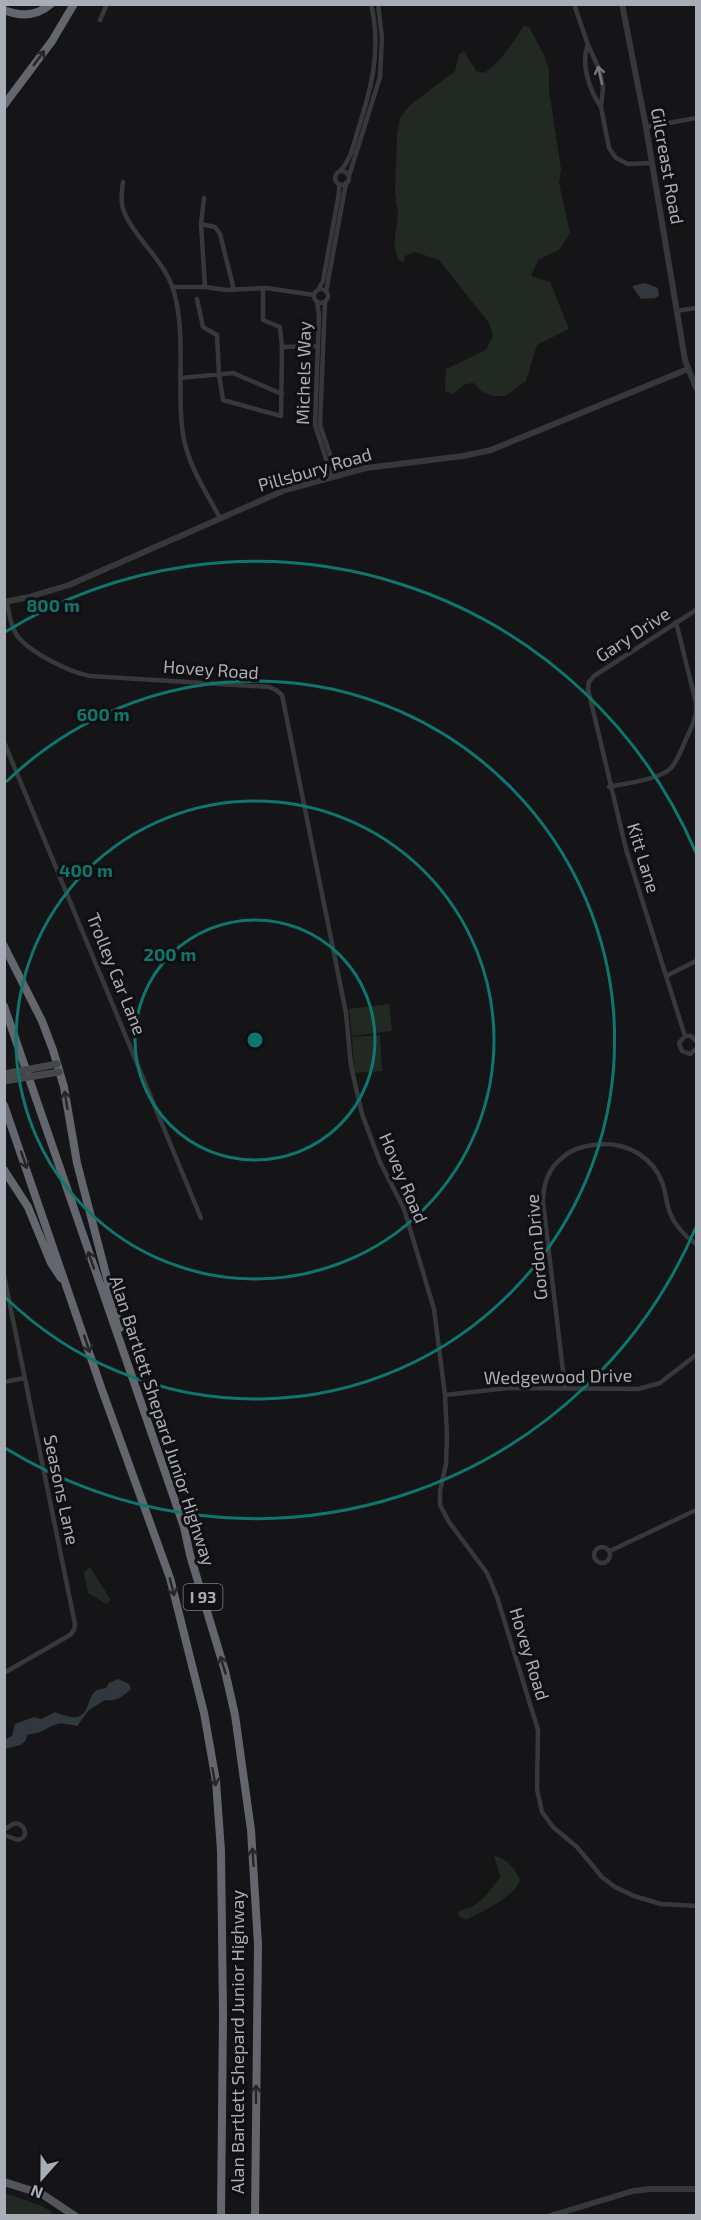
<svg xmlns="http://www.w3.org/2000/svg" width="701" height="2220" font-family="'Exo 2',sans-serif">
  <rect width="100%" height="100%" fill="#151517"/>
  <path fill="#222923" d="M524,26L529,27L543,53L549,69V90L561,169L559,183L570,233L559,250L538,260L531,276L550,282L569,329L537,345L526,381L505,396H493L481,391L474,383L466,384L452,394L445,391L446,369L486,350L493,336L489,323L439,260L415,252L405,256L403,263L398,259L394,245L398,214L395,193L397,136L400,118L409,106L455,71L459,54L464,51L476,71L484,73C501,62 513,42 524,26Z
    M389,1004L392,1031L352,1036L349,1009Z
    M380,1035L382,1071L354,1073L352,1037Z
    M90,1567L111,1600L106,1604L88,1593L84,1572Z
    M495,1856C506,1858 517,1870 520,1881C510,1900 484,1910 466,1920L457,1914C462,1909 464,1910 469,1908C483,1902 492,1888 500,1877C500,1869 494,1863 495,1856Z
    M5,2193L42,2206L52,2212L51,2215H5Z"/>
  <path fill="#30383e" d="M645,283L658,288L659,295L656,298L641,299L632,286Z
    M118,1679L129,1684L131,1689C122,1697 117,1702 105,1700L89,1710L77,1726C57,1722 59,1722 42,1731C38,1734 31,1733 27,1735L26,1740L21,1745L5,1749V1739L12,1736L15,1724L34,1717L41,1719L55,1712C71,1718 83,1723 89,1702C91,1698 92,1693 97,1690C100,1689 103,1689 106,1688L109,1683Z"/>
  <g fill="none" stroke-linecap="round" stroke-linejoin="round">
    <path stroke="#37383b" stroke-width="4.5" d="M574,4L588,45L600,71L603,88L601,107L609,148L616,158L628,164L652,163
      M100,20L107,4
      M588,45C580,64 590,91 601,107
      M646,127L696,118
      M340,171C350,161 353,147 357,133C371,90 382,50 371,4
      M335 178a7 7 0 1 1 14 0a7 7 0 1 1-14 0Z
      M349,176L380,77L382,38L378,4
      M123,182C122,191 120,200 123,209C132,235 161,257 172,286C188,330 175,393 184,440C190,468 207,494 220,518
      M204,198L201,224L205,287
      M201,224L215,227L220,234L234,290
      M172,287H205L226,290L266,288L314,295
      M314 296a7 7 0 1 1 14 0a7 7 0 1 1-14 0Z
      M318,290L323,281L339,193V184
      M326,292L346,183
      M197,299L203,327L217,335L219,374L223,400L281,416L282,347L280,327L263,320V288
      M317,302L319,315L315,425L332,477
      M325,302L320,425L337,475
      M676,311L696,308
      M282,347L314,346
      M180,378L233,373L282,394
      M7,602C9,613 10,624 16,634C28,652 69,672 90,676L269,687L276,690L282,695L346,1013L351,1066L362,1114L380,1162L404,1209L434,1309L445,1395L447,1437L446,1464L440,1491V1505L449,1522L487,1573L497,1597L538,1730L537,1789L542,1812L553,1827L577,1847L602,1877L615,1887L634,1896L661,1904L696,1906
      M4,742L201,1218
      M609,787C626,783 659,780 671,768C678,760 682,748 686,739C692,727 697,717 696,703L676,622
      M666,976L696,961
      M685,1036L626,849L588,689L589,682L594,676L696,610
      M685,1036L679,1043L682,1051L690,1054L696,1049
      M685,1036H691L696,1041
      M4,1276L75,1624L74,1630L70,1635L4,1673
      M4,1382L24,1378
      M565,1388L543,1202C543,1185 548,1169 562,1158C574,1147 589,1145 604,1144C629,1144 653,1158 662,1182C666,1192 666,1203 670,1213C675,1226 685,1236 696,1244
      M445,1395L508,1388L638,1389L660,1383L696,1355
      M594 1555a8 8 0 1 1 16 0a8 8 0 1 1-16 0Z
      M610,1551L696,1510
      M4,1830C11,1825 16,1820 23,1827C27,1833 25,1838 18,1840L4,1835"/>
    <path stroke="#37383b" stroke-width="6" d="M622,4L646,127L685,360L696,388
      M4,602L29,597L69,585L285,490L366,468L463,456L491,450L688,369
      M550,2216L633,2191L651,2189H696"/>
    <path stroke="#53555a" stroke-width="8" d="M4,2182L42,2194L75,2216"/>
    <path stroke="#63666c" stroke-width="8" d="M4,10C21,17 37,16 51,4
      M4,105L52,41L74,4
      M4,946L42,1021L53,1050L64,1087L77,1163L120,1328
      M4,1006L184,1527L190,1555L225,1671L235,1715L251,1830L258,1944L255,2216
      M4,1105L102,1390L170,1578L204,1713L216,1781L221,1851L223,2015L221,2216
      M4,1170L28,1207L51,1263L61,1278"/>
    <path stroke="#45474b" stroke-width="7" d="M4,1074L57,1064
      M4,1081L59,1072"/>
  </g>
  <defs><path id="oneway-shaft" d="M-6 0H5M1.5-3L5.5 0L1.5 3" fill="none" stroke-width="1.6" stroke-linecap="round" stroke-linejoin="round" transform="scale(1.5)"/></defs>
  <g stroke="#252628">
    <use href="#oneway-shaft" transform="translate(39 58) rotate(-53)"/>
    <use href="#oneway-shaft" transform="translate(66 1100) rotate(-99)"/>
    <use href="#oneway-shaft" transform="translate(24 1160) rotate(71)"/>
    <use href="#oneway-shaft" transform="translate(91 1260) rotate(-109)"/>
    <use href="#oneway-shaft" transform="translate(87 1344) rotate(71)"/>
    <use href="#oneway-shaft" transform="translate(172 1587) rotate(75)"/>
    <use href="#oneway-shaft" transform="translate(223 1665) rotate(-107)"/>
    <use href="#oneway-shaft" transform="translate(214 1777) rotate(80)"/>
    <use href="#oneway-shaft" transform="translate(253 1857) rotate(-94)"/>
    <use href="#oneway-shaft" transform="translate(256 2094) rotate(-90)"/>
  </g>
  <use stroke="#76787f" href="#oneway-shaft" transform="translate(600 75) rotate(-103)"/>
  <g fill="none" stroke="#0f766e" stroke-width="3">
    <circle cx="255" cy="1040" r="120"/>
    <circle cx="255" cy="1040" r="239"/>
    <path d="M6 782A359 359 0 1 1 6 1298"/>
    <path d="M696 1227A479 479 0 0 1 5 1448M5 632A479 479 0 0 1 696 853"/>
  </g>
  <g text-anchor="middle" stroke-width="6" stroke-linejoin="round" paint-order="stroke">
    <rect fill="#101012" stroke="#7b7e85" stroke-width="1.5" x="183.5" y="1584" width="39" height="26" rx="4.5"/>
    <g font-size="16" font-weight="bold" fill="#a9adb6">
      <text x="203" y="1603">I 93</text>
    </g>
    <g font-size="18" fill="#a9adb6" stroke="#101012">
      <text transform="translate(667 166) rotate(80)" y="6">Gilcreast Road</text>
      <text transform="translate(304 373) rotate(-89)" y="6">Michels Way</text>
      <text transform="translate(315 470) rotate(-16)" y="6">Pillsbury Road</text>
      <text transform="translate(633 635) rotate(-33)" y="6">Gary Drive</text>
      <text transform="translate(211 670) rotate(4)" y="6">Hovey Road</text>
      <text transform="translate(643 858) rotate(73)" y="6">Kitt Lane</text>
      <text transform="translate(116 974) rotate(68)" y="6">Trolley Car Lane</text>
      <text transform="translate(403 1178) rotate(67)" y="6">Hovey Road</text>
      <text transform="translate(537 1247) rotate(-95)" y="6">Gordon Drive</text>
      <text transform="translate(558 1377) rotate(-1)" y="6">Wedgewood Drive</text>
      <text transform="translate(162 1421) rotate(72)" y="6">Alan Bartlett Shepard Junior Highway</text>
      <text transform="translate(61 1490) rotate(78)" y="6">Seasons Lane</text>
      <text transform="translate(529 1654) rotate(73)" y="6">Hovey Road</text>
      <text transform="translate(238 2042) rotate(-90)" y="6">Alan Bartlett Shepard Junior Highway</text>
    </g>
  </g>
  <circle cx="255" cy="1040" r="9" fill="#0f766e" stroke="#101012" stroke-width="3"/>
  <g font-size="18" text-anchor="middle" font-weight="bold" fill="#0f766e" stroke="#101012" stroke-width="6" stroke-linejoin="round" paint-order="stroke">
    <text x="53" y="612">800 m</text>
    <text x="103" y="721">600 m</text>
    <text x="86" y="877">400 m</text>
    <text x="170" y="961">200 m</text>
  </g>
  <rect width="701" height="2220" fill="none" stroke="#a9adb6" stroke-width="12"/>
  <g transform="translate(42 2178) rotate(201)" stroke="#101012" stroke-width="4.5" paint-order="stroke">
  <path d="M0-4.5L10 22L0 15L-10 22Z" fill="#a9adb6"/>
  <text y="-9" font-size="16" font-weight="bold" text-anchor="middle" fill="#a9adb6">N</text>
  </g>
</svg>
